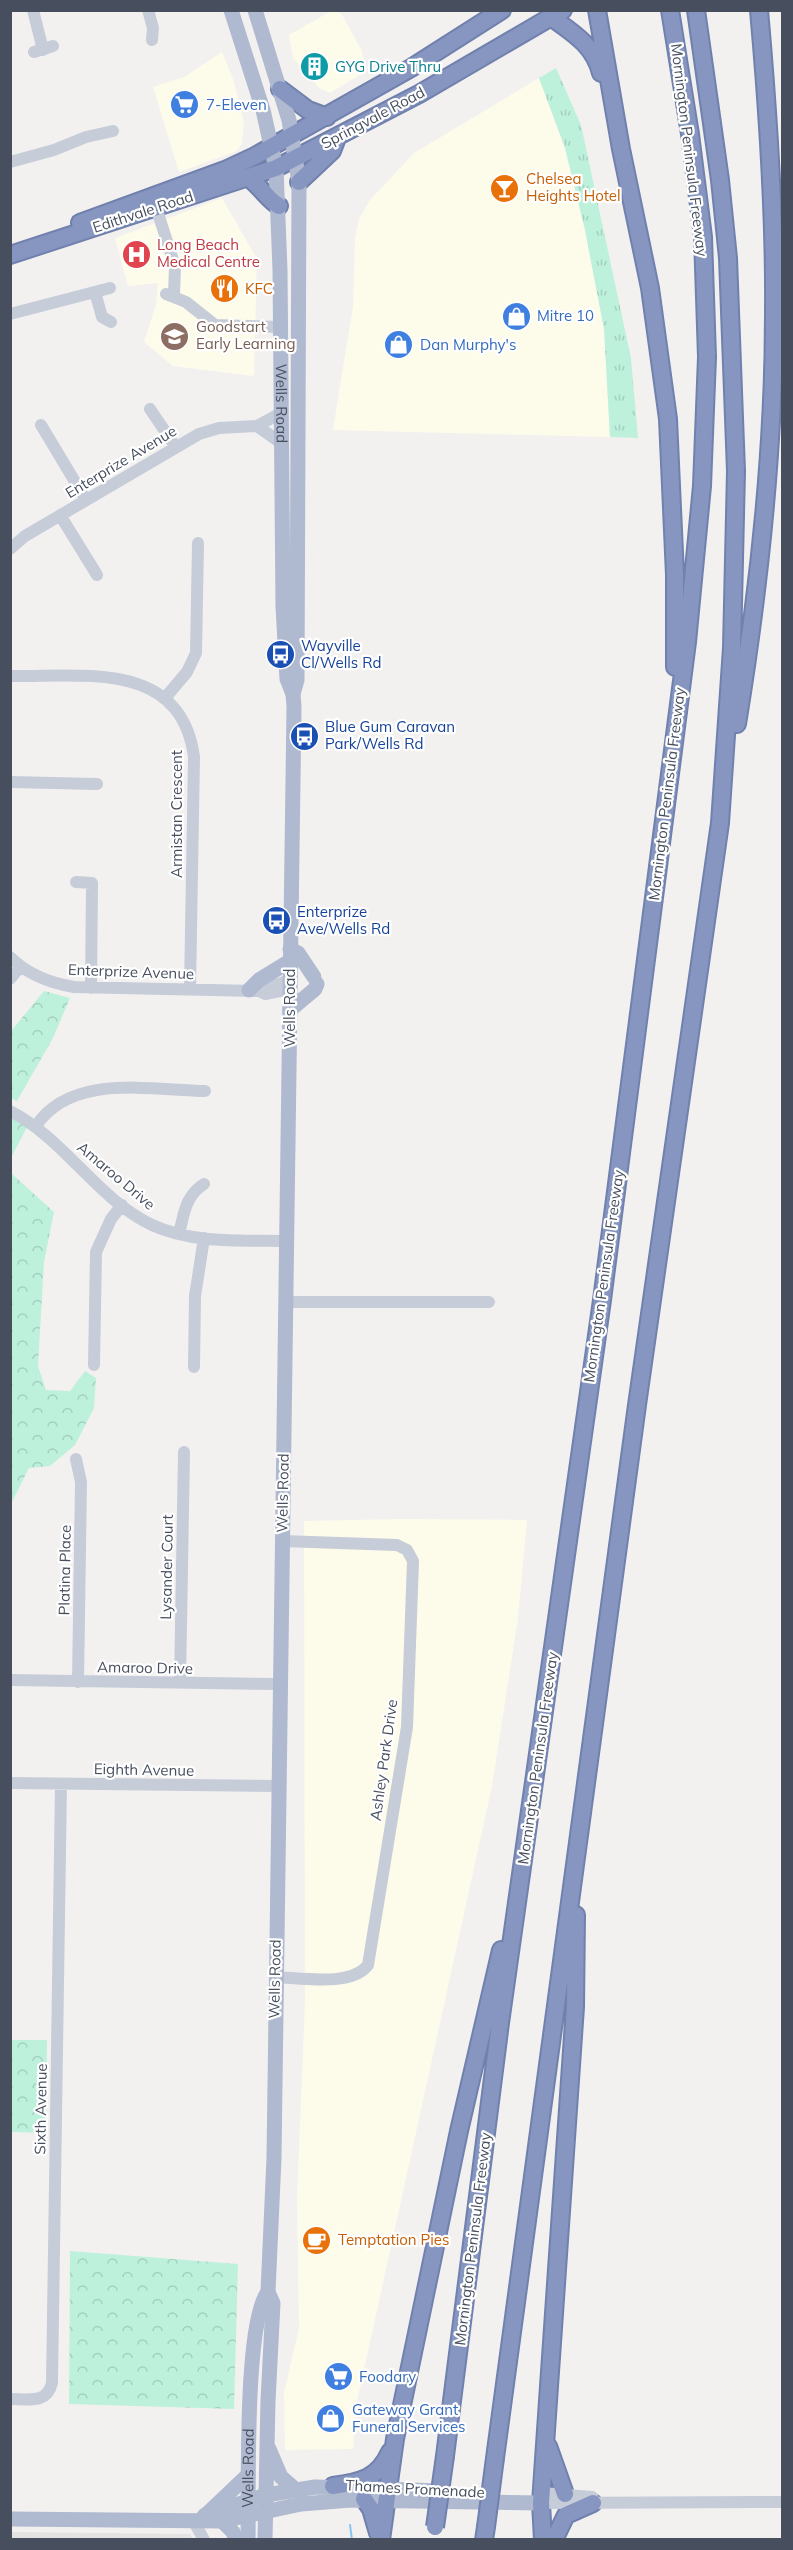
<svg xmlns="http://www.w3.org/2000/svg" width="793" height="2550" font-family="Mulish,sans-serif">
  <defs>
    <pattern id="grass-tufts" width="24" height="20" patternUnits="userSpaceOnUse" patternTransform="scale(1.5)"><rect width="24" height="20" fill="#bdf1dc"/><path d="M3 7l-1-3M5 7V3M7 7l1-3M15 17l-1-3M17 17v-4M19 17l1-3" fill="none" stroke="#a4d0bf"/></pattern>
    <pattern id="forest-crowns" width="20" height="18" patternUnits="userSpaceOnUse" patternTransform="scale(1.5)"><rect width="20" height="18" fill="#bdf1dc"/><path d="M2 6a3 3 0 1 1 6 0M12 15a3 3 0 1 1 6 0" fill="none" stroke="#a4d0bf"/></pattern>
  </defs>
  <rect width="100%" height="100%" fill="#f3f1f0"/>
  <path fill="#fdfbea" d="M331,11L341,13L362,51L366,71L330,93L319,88L293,58L289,35Z
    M222,52L233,79L244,122L242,143L237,151L179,172L153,87L184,77Z
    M539,78L565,148L585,230L604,329L610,437L333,430L353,306L355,239L359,219L370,200L414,153Z
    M222,198L257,259L254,376L173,366L144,342L156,305L158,283L128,286L115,238Z
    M402,1519L527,1520L518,1618L492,1786L358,2397L353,2449L285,2450L284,2393L299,2328L297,2197L305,2003L304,1521Z"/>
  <path fill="#e4e2e2" d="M11,2532L190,2534L193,2539L11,2540Z"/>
  <path fill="url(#grass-tufts)" d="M556,68L581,125L631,358L638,438L610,437L604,329L585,230L565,148L539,78Z"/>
  <path fill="url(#forest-crowns)" d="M44,991L70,998L53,1038L17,1101L11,1098V1031Z
    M11,1118L27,1127L11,1158Z
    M11,1160V1173L54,1212L44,1262L38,1366L46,1390L70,1391L85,1371L96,1378L94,1408L75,1445L50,1466L29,1468L11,1504Z
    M11,2040H47L46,2133L11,2132Z
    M70,2251L238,2264L234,2409L69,2404Z"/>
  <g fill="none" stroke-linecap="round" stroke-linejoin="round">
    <path stroke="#89c5f0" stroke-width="2" d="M350,2525L352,2540"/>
    <defs>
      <path id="highway" d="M597,10L621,149L650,288L668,419L675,575V667
        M551,17C573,33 594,45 601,73
        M280,89L308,110L327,117
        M249,178C262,188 268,200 279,206
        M299,182L332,151L337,138
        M80,223L225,170L255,156L411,68L502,10
        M10,255L276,168L419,94L563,10
        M737,724C759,589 774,452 774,314C775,213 768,111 759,10
        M548,2446L565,2494
        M445,2456L500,2023L602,1300L687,642L702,486L707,357L703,237L690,134L670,10
        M495,2458L637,1405L720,823L732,648L736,471L728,258L720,180L696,10
        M333,2486C360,2482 378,2479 390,2452
        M364,2499L371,2509L378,2533
        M381,2540L395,2439L459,2131L501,1950
        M484,2540L486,2527
        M543,2540L541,2503L575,2007L576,1915
        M554,2540L566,2515L593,2503"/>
    </defs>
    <use href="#highway" stroke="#7181ad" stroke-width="20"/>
    <path stroke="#c6ccd8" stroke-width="12" d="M33,10L43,50
      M148,10L153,28L152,40
      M34,52L53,46
      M10,162L54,150L86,137L113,131
      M154,201L175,266L174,295
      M95,292L102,317L111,322
      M166,294L186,302L215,325L280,327
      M10,314L110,288
      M150,409L175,446
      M41,425L86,500
      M257,426L281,443
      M60,515L97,575
      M10,549L25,536L199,434L219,428L257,426L281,413
      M10,676C84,677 181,660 194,757L190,989
      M165,698L187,672L196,653L198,543
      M10,782L97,784
      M76,882L92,883L91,988
      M10,957C28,975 50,983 74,987L259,991L265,994L290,989
      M10,979L20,967
      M259,991L290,980
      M10,1111C65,1139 97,1199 152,1225C193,1244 244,1240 287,1241
      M36,1126C71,1073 150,1090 205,1091
      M179,1234C184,1214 185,1196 204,1184
      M286,1302H489
      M94,1365L96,1252L111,1219L122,1205
      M194,1367L195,1296L204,1238
      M76,1459L81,1482L78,1682
      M10,1680L279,1684
      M180,1683L184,1452
      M10,1783L278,1786
      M275,1977C302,1978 351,1987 368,1965L407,1727L413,1561L407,1550L397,1545L282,1541
      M10,2399C29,2399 47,2404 52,2383L61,1784
      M542,2493L592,2497
      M541,2503L782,2502
      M193,2520L204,2540"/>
    <g stroke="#afb9d0" stroke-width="15">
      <path id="s1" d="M231,10L263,110L276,168L280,270L283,606L287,679L293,694L294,707L274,2158L268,2292L273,2303L268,2401L265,2540"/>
      <path d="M255,10L289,120L299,182L297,680L293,694"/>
      <path d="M290,949L298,953L314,977"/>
      <path d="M249,990L259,980L290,961"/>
      <path d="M290,1010L315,989L317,984"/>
      <path d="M269,2449L281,2477L296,2490"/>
      <path d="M208,2513L248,2475"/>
      <path d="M10,2519L222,2521L301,2504L351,2500L541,2503"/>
      <path d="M201,2520L205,2515L266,2495L315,2487L443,2491"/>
      <path d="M222,2521L233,2532L236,2540"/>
      <path id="s2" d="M248,2540C249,2494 244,2321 268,2292"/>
    </g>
    <use href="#highway" stroke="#8696c1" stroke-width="16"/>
    <defs>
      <path id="highway-bridge" d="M435,2527L445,2456
        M486,2527L495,2458"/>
    </defs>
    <use href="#highway-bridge" stroke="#7181ad" stroke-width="20" stroke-linecap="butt"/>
    <use href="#highway-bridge" stroke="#8696c1" stroke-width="16"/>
  </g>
  <defs>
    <symbol id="building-disc" viewBox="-11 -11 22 22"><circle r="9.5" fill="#0f9aa8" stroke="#fff"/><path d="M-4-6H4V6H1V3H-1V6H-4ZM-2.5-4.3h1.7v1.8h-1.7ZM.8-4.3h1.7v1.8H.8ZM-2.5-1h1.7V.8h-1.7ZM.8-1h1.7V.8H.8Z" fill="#fff"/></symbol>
    <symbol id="supermarket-disc" viewBox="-11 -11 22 22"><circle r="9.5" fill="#3f7fe0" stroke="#fff"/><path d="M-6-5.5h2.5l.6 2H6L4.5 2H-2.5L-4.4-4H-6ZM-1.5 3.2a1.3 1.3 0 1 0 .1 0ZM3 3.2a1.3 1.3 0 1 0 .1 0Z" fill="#fff"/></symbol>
    <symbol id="bar-disc" viewBox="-11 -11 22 22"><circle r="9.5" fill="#e8710a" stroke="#fff"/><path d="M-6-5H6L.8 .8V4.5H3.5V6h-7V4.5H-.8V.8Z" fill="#fff"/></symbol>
    <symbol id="hospital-disc" viewBox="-11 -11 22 22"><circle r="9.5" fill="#e0444e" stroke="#fff"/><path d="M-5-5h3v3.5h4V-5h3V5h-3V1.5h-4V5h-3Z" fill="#fff"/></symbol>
    <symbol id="restaurant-disc" viewBox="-11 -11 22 22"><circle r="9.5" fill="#e8710a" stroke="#fff"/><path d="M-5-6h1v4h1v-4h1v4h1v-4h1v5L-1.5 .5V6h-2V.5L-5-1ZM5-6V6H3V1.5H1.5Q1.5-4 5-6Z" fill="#fff"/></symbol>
    <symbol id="shop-disc" viewBox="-11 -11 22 22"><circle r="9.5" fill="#3f7fe0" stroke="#fff"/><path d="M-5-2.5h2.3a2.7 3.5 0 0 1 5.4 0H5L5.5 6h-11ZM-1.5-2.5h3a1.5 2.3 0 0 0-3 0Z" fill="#fff"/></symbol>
    <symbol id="school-disc" viewBox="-11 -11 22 22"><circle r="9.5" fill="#8d6e63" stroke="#fff"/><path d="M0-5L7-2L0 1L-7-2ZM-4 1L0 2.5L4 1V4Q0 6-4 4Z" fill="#fff"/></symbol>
    <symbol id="bus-disc" viewBox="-11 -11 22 22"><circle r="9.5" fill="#1a4fb4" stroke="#fff"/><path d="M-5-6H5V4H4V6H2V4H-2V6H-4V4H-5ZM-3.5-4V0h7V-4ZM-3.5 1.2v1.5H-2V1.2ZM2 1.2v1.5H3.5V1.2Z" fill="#fff"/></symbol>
    <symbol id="cafe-disc" viewBox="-11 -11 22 22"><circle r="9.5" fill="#e8710a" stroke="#fff"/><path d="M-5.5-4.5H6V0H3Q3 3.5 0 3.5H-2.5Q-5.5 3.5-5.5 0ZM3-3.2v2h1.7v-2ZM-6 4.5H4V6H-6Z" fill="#fff"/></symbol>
  </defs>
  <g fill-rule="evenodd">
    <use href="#building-disc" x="298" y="50" width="33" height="33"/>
    <use href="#supermarket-disc" x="168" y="88" width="33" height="33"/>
    <use href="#bar-disc" x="488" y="172" width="33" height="33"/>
    <use href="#hospital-disc" x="120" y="238" width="33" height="33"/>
    <use href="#restaurant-disc" x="208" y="272" width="33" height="33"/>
    <use href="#shop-disc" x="500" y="300" width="33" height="33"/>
    <use href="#school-disc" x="158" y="320" width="33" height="33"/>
    <use href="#shop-disc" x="382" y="328" width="33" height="33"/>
    <use href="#bus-disc" x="264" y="638" width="33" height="33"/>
    <use href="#bus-disc" x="288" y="720" width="33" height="33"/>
    <use href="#bus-disc" x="260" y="904" width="33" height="33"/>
    <use href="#cafe-disc" x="300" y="2224" width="33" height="33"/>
    <use href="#supermarket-disc" x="322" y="2360" width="33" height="33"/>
    <use href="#shop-disc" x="314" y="2402" width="33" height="33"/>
  </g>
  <g text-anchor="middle" stroke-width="4.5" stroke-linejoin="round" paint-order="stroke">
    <g font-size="15" fill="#0d838f" stroke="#fff" text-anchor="start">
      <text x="335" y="72">GYG Drive Thru</text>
    </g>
    <g font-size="15" fill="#366cbe" stroke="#fff" text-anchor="start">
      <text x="206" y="110">7-Eleven</text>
      <text x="537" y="321">Mitre 10</text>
      <text x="420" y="350">Dan Murphy's</text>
      <text x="359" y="2382">Foodary</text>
      <text x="352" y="2415">Gateway Grant<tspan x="352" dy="17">Funeral Services</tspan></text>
    </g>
    <g font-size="15" fill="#474f5f" stroke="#fff">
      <text transform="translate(373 118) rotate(-28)" y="5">Springvale Road</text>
      <text transform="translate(689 150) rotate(83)" y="5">Mornington Peninsula Freeway</text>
      <text transform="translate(143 212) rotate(-18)" y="5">Edithvale Road</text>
      <text dy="5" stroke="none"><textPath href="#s1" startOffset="400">Wells Road</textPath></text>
      <text transform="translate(121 462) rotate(-31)" y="5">Enterprize Avenue</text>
      <text transform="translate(667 794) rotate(-83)" y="5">Mornington Peninsula Freeway</text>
      <text transform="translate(177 814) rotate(-90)" y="5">Armistan Crescent</text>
      <text transform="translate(131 972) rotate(2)" y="5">Enterprize Avenue</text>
      <text transform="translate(290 1008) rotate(-90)" y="5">Wells Road</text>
      <text transform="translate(116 1176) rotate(40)" y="5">Amaroo Drive</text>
      <text transform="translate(604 1276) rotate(-82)" y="5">Mornington Peninsula Freeway</text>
      <text transform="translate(283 1493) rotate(-89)" y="5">Wells Road</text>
      <text transform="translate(167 1567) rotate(-89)" y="5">Lysander Court</text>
      <text transform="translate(65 1570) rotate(-89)" y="5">Platina Place</text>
      <text transform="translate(145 1668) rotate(1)" y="5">Amaroo Drive</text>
      <text transform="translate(538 1758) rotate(-82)" y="5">Mornington Peninsula Freeway</text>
      <text transform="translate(384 1760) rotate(-82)" y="5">Ashley Park Drive</text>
      <text transform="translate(144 1770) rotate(1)" y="5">Eighth Avenue</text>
      <text transform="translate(275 1979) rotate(-89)" y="5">Wells Road</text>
      <text transform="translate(41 2109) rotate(-89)" y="5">Sixth Avenue</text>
      <text transform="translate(473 2239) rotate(-83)" y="5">Mornington Peninsula Freeway</text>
      <text dy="5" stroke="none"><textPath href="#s2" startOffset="72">Wells Road</textPath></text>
      <text transform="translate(415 2489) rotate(3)" y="5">Thames Promenade</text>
    </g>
    <g font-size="15" fill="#c56008" stroke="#fff" text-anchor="start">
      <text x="526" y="184">Chelsea<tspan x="526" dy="17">Heights Hotel</tspan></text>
      <text x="245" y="294">KFC</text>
      <text x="338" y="2245">Temptation Pies</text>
    </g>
    <g font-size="15" fill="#be3a42" stroke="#fff" text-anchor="start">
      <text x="157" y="250">Long Beach<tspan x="157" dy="17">Medical Centre</tspan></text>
    </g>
    <g font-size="15" fill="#785e54" stroke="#fff" text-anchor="start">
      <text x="196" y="332">Goodstart<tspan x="196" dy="17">Early Learning</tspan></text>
    </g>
    <g font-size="15" fill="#164399" stroke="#fff" text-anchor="start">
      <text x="301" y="651">Wayville<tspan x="301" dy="17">Cl/Wells Rd</tspan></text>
      <text x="325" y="732">Blue Gum Caravan<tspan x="325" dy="17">Park/Wells Rd</tspan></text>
      <text x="297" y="917">Enterprize<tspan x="297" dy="17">Ave/Wells Rd</tspan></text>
    </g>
  </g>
  <rect width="793" height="2550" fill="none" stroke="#474f5f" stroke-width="24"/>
</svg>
